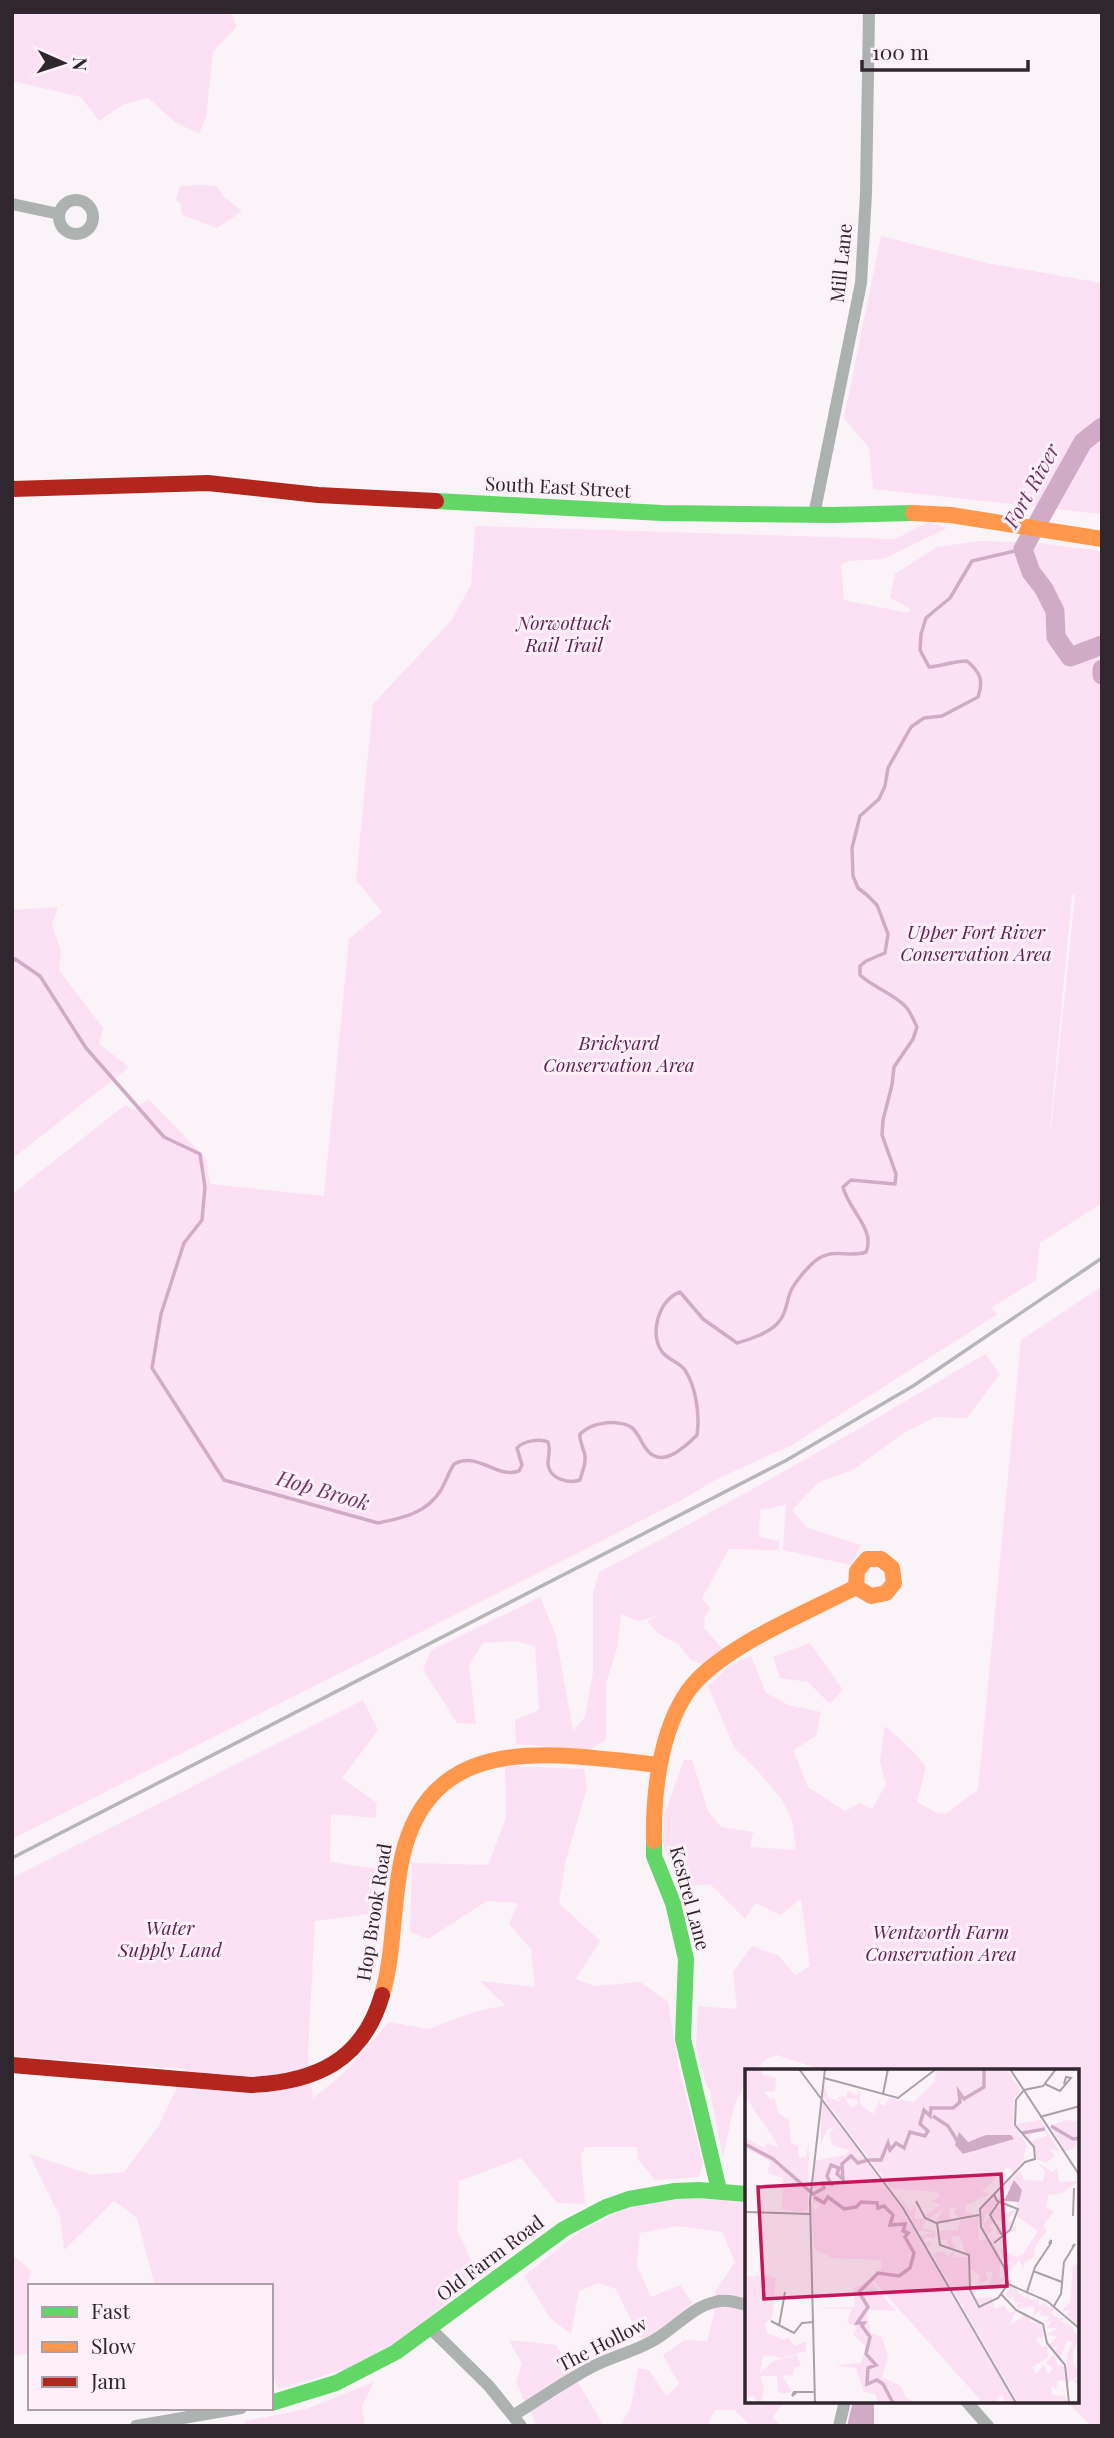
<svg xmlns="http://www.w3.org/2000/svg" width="1114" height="2438" font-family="'Playfair Display',serif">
  <rect width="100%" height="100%" fill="#faf3f8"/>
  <path fill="#fce1f4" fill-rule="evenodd" d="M12,12H230L237,26L213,52L206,117L199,134L175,122L148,98L124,104L99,121L81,97L12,81Z
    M202,185L218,187L223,196L242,211L217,228L182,215L181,204L176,200L180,186Z
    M881,236L987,263L1102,283V514L873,489L869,448L844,418Z
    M929,522L947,528L883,559L849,561L841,565L844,600L908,613L911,609L890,598L895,574L937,547L979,541L1039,543L1102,551V1203L1040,1243L1036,1280L991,1308L998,1314L792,1445L717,1479L680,1501L12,1839V1194L125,1105L134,1110L148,1099L206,1158L210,1184L324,1196L349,939L382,912L356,880L373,704L451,621L471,585L475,526L895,539ZM1072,895H1075L1051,1129H1050Z
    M58,907L52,925L61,951L59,970L103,1028L99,1044L129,1067L12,1159V910Z
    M1102,1286V2426H1092L1066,2401H1077V2070H822L777,2055L765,2060L755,2070H746V2081L734,2106L723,2157L709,2088L707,2087L696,2047L698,2006L737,2009L733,1972L752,1946L779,1956L795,1975L810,1966L801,1899L780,1915L755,1903L745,1919L710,1884L680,1887L663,1843L664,1815L684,1760H692L708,1811L721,1827L753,1832L750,1847L796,1850L792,1820L782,1800L757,1770L735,1749L708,1686L730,1665L751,1656L766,1693L788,1705L821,1712L816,1736L793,1750L808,1787L845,1811L860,1803L872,1809L886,1784L880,1761L885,1726L910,1748L926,1767L917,1802L937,1813L945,1814L978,1790L1021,1340Z
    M985,1354L1000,1374L967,1418L935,1417L905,1432L853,1470L819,1482L792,1510L808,1528L861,1545L851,1565L783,1550L786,1505L760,1510L759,1537L779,1541V1550L729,1549L702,1598L710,1608L705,1617L704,1628L722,1648L702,1664L691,1660L678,1644L659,1634L647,1621L658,1616L638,1621L621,1614L618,1645L606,1683V1740L589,1750L516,1744L515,1720L539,1710L535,1646L515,1641L483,1643L469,1665L476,1724L457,1723L423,1669L432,1650L540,1597L556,1636L573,1731L585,1717L593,1673V1594L599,1572C730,1504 858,1430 985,1354Z
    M810,1643L843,1690L830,1704L808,1682L780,1678L773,1657Z
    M363,1700L378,1730L342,1778L377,1803L375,1818L331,1814L330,1862L380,1869L376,1913L315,1921L308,2053L313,2098L341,2076L389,2022L428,2029L474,2012L505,2005L480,1981L535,1987L531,1949L509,1924L518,1903L487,1901L428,1939L410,1932L412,1863L488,1865L506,1818L505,1766L584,1769L587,1788L566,1859L559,1903L600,1941L576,1979L595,1986L640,1982L668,2001L679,2069L703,2163L699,2177L655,2180L638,2159L637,2147H585L581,2156L585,2204L557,2203L521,2158L459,2181L457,2229L479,2278L402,2339L346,2369L278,2389L271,2373V2286H155L137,2218L114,2201L64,2250L60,2217L29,2154L92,2175L124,2172L158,2127L186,2069L12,2056V1878Z
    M698,2197L746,2203V2401H785L773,2417L780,2426H751L734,2410H715L707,2426H620L631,2406L638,2368L649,2370L666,2396L679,2384L663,2355L685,2340L707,2341L714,2314L715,2292L735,2262L722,2232L677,2226L640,2233L637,2265L651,2297L680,2285L692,2303L655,2334L640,2339L616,2289L598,2283L579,2291L571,2334L550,2318L524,2276L579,2232L634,2204Z
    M12,2255L31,2270L27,2289L30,2291V2353L12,2356Z
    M509,2340L556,2345L604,2426H537L516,2382L522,2364Z
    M374,2382L362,2406L365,2426H244L245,2421L306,2409Z"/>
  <path fill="#d1abc6" d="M853,2401H874V2426H847Z"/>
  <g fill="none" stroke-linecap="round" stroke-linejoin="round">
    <path stroke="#d1abc6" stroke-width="3.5" d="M12,960L15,959L40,976L86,1048L164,1137L200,1154L205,1187L202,1220L184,1243L161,1314L152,1368L224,1480L378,1523C403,1518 427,1513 441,1490C446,1481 449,1472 454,1464C479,1451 496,1479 519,1471L522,1465L517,1448C523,1441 540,1438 548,1442C551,1450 548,1456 548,1464C549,1479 569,1484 580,1480C582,1472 586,1465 585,1456C584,1448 579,1442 580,1434C586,1428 596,1424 605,1423C612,1422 625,1423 631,1427C639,1433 641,1443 647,1450C662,1469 685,1447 697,1435C700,1415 696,1387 685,1370C679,1362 669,1360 663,1353C648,1335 659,1299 680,1292L703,1319L737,1343C749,1340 768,1333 777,1324C786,1315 786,1304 790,1293C793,1284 809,1265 818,1259C833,1248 850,1258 866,1252C876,1230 848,1209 843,1187L851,1180L895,1184L896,1174L882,1135L883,1120L892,1085L894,1067L913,1039L917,1027C914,1021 911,1013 906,1007C893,993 874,988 860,975V966L866,961L885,953L888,934L877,905L867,895L858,888L853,876L852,848L860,816L879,799L885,786L888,768L911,727L924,718L942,716L978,697C984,680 980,672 967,661C953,661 943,666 929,667L920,650L921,634L926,618L950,598L972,561L1023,549"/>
    <path stroke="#d1abc6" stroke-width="19" d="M1102,427L1083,442L1023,549L1031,572L1044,589L1055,611L1056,637L1070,657L1102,645
      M1102,669V675"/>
    <path stroke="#abb2b0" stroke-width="12" d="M59 217a17 17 0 1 1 34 0a17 17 0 1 1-34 0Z
      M12,204L59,214
      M814,515L861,283L866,193L869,12
      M430,2328L489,2386L521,2426
      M966,2401L988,2426
      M514,2415C540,2399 565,2381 592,2367C613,2356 637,2351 656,2339C676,2327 692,2307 715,2302C726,2299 736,2302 746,2305
      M136,2426L241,2408
      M839,2426L845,2401"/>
    <path stroke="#63d668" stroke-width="16" d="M436,501L662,513L833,515L913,513
      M654,1841V1856L673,1903L686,1959L683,2039L719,2190
      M271,2403L336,2383L396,2352L564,2229L606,2207L629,2199L675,2191L699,2190L746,2194"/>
    <path stroke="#ff974d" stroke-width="16" d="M913,513L951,515L1102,539
      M654,1841C653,1794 660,1731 688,1691C718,1648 808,1612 856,1587L857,1571L867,1559H881L892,1568L894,1583L886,1593L871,1596L856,1587
      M382,1995C395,1951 392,1903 402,1858C431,1726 560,1755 660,1765"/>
    <path stroke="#b3261e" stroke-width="16" d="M12,489L208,483L318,495L436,501
      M12,2065L251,2085C315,2082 363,2061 382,1995"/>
    <path stroke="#b5b6b7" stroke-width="3.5" d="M12,1858L785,1461L913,1386L1102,1258"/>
  </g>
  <g text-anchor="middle" stroke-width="6" stroke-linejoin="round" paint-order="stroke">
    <g font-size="19" fill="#2f272d" stroke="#fdf0f9">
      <text transform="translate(841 263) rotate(-84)" y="7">Mill Lane</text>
      <text transform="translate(558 487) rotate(3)" y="7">South East Street</text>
      <text transform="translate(690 1898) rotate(75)" y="7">Kestrel Lane</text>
      <text transform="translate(374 1912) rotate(-81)" y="7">Hop Brook Road</text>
      <text transform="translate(490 2258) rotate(-37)" y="7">Old Farm Road</text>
      <text transform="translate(602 2344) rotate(-27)" y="7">The Hollow</text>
    </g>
    <g font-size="19" font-style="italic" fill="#5f2351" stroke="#fdf0f9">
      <text x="564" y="630">Norwottuck<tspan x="564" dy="22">Rail Trail</tspan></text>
      <text x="976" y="939">Upper Fort River<tspan x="976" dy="22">Conservation Area</tspan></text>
      <text x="619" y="1050">Brickyard<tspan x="619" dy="22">Conservation Area</tspan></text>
      <text x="170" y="1935">Water<tspan x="170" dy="22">Supply Land</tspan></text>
      <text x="941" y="1939">Wentworth Farm<tspan x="941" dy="22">Conservation Area</tspan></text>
    </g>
    <g font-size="21" font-style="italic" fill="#713462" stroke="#fdf0f9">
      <text transform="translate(1032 486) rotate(-61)" y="7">Fort River</text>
      <text transform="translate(323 1491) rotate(16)" y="7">Hop Brook</text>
    </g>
  </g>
  <g transform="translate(745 2069)">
    <rect width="334" height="334" fill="#faf3f8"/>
    <path d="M0,0H17V5L31,9L30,22L19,23L25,30L30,29L33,44L44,51L46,74L53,77L54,89L61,88L64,73L63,140L56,143L37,140L38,109L23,104L25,92L0,79V75L15,81L0,73V68L19,79L22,74L35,79L2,30ZM192,0H261L275,21L269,31L268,54L282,76L278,91L269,103L263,98L237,122L245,125L221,136L220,142L230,146L215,149L209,144L211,138L205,140L204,152H191L199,140L183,150L180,146L195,136L186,132L194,128L192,123L147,120L77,27L79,17L84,29L96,33L93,28L99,27L106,39L112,36V30L101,29L103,21L112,27L115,20V35L128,45L136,29L135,35L139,37L145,29L169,33L189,13ZM76,31L159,143L270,334H260L257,325L251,334H238L128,211L136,202V191L87,189L69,179L66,132L70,142L75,137L68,133L69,92L101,86L104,81L87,76L85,64L91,56L82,61L76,75ZM295,51L314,82L304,80L310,87L301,94L292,90L286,72L301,67V62L288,63L284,70L272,55ZM322,51L334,53V66L329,80L319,82L306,56ZM292,93L307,103L312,99L314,113L334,112L317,124L303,126L301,139L309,142L298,157L302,162L291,175L289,188L279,194V201L274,191L262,205L260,196L268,195L259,192L255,180L272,188L278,185L293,162L272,147L271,121L258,119L275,101L279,111L298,112L300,102ZM151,122L165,142L171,136L170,149L181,151L177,159L190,162V169L180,168V173H188L183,179L175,167L188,163L173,162ZM249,127L253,134L250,138L263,136L256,146L272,140L263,150L272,162L250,166L259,155L241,144L238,154L245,148L249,153L244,158L249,160L243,165L239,160L235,143ZM233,148L234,172L244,170L250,177L256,189L254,209L259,210L255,219L243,221L248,202L240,204L243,211L234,215L235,206L225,200V221H232L227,229L247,228L250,240L259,236L264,244L271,242L264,257L280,246L286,248L284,253L295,254L299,267L291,270L297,278L302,276L303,289L287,298L291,305L299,296L303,305L308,299L301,294L309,285L313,297H319L320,312L313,311L311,320L306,317L307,326L320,327L323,334H273L187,184L198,183L203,187L208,182L209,188H222L214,166L206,168L210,179H203L202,171L192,170L194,162L213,161L215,152ZM334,194V258L321,245L326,241L317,242L325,233L328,197ZM20,206L31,209L27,248L20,255L22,264L39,271L43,268L50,277L61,272V282L38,289L18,286L15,304L28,292L52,286L56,297L49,299L48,306L37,307L47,322L39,325L33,323L32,307H15L19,319L16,334H12L9,327L0,330V208ZM124,211L151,242L124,241L122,245L126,264L137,268L143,288L137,308L156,317L161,329L168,332L133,334L130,325L119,323L111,299L90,296L116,294L121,278L108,265L112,259L102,253L107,240L71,239L110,238L109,219ZM266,217L282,230L283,225L285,231L294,230V237L301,233L300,237L310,239L306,244L313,249H321L315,252L326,257L334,270L328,283V295L334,294L329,297L334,301V308L329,309L334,311L331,315L327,310L322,316V286L328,273L322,272L316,288L309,282L314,276L307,279L305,275L312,268L302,265L313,259H301L308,251L299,254L305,248L295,246L296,240L289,246V237L272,240V235L280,234H270L268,226L265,230L261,226Z" fill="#fce1f4"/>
    <path d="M214,63L223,73L241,66H266L269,70L218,85L210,76ZM269,111L277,121L274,133L252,131L260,130Z" fill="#d1abc6"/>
    <path fill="none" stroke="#d1abc6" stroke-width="3.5" d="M188,47L203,57L213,73M306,57L328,70L335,69M277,64L300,60M0,75L28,90L68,125L79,119L78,114L86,115L82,107L86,96L94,99L92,105L98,110L97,95L106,87L113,94L123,91M123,91H136L143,74L145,81L151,74L159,79L165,63L180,67L183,62L175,55L179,41L185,47L186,39H208L215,33L214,23L219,30L239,18V0M69,128L79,134L83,128L99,140L111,138L116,133L132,134L133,139L139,137L148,146L145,156L160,155L158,162L163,164L160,168L169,184L165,199L154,207L133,204L114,223L123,238L112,254H119L117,257L125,268L121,285L131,296L123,299L122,315L132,311L138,315L148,334"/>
    <path fill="none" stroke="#a9a1a7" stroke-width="2" d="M54,0L158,139L271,334M265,0L335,107M79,9L153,29L191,0M300,15L315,22L326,9L321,8L319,15M138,25L143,0M295,48L335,37M254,133L245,146L257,166M173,136L171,132L180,149L191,154L234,146M0,143L65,145M328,147L329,119M192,154L195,176L224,186L225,221L234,238L253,229L263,215L259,198L236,158L235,140L280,93L290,90L289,78L270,56L271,31L279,21L298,17L311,0M249,174L265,161L273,140L252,132L249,125M288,202L317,213M263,215L302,232L335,260M282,223L290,198L306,174V171L304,175M256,225L271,241L298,255L302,274L320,296L324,334M309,237L316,225L319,193L330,175L327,178M29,254L26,252L49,264L57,254L69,253M34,257L40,223M52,323L47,327L49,323H70M70,334L65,132L80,0"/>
    <path fill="#c2185b" fill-opacity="0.15" stroke="#c2185b" stroke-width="3.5" d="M256,105L262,217L19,230L13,118Z"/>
    <rect width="334" height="334" fill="none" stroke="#2f272d" stroke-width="3.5"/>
  </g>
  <rect width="1114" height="2438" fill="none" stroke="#2f272d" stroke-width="28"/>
  <rect x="28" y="2284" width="245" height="126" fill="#fdf0f9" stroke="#aba0a7" stroke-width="2"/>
  <rect x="42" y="2307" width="35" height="10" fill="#63d668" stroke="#aba0a7" stroke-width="2"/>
  <text x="91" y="2319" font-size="21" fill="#2f272d">Fast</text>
  <rect x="42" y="2342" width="35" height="10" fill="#ff974d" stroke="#aba0a7" stroke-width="2"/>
  <text x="91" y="2354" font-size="21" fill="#2f272d">Slow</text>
  <rect x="42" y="2377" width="35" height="10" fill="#b3261e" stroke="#aba0a7" stroke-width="2"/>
  <text x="91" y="2389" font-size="21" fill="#2f272d">Jam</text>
  <g transform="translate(63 63) rotate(93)" stroke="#fdf0f9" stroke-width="5" paint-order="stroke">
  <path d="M0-5L12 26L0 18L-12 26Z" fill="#2f272d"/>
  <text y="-10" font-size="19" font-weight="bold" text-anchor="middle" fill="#2f272d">N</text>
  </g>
  <path d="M862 60v10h166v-10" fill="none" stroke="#2f272d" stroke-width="3.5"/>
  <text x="872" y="60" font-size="21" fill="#2f272d" stroke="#fdf0f9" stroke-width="5" paint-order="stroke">100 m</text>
</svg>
